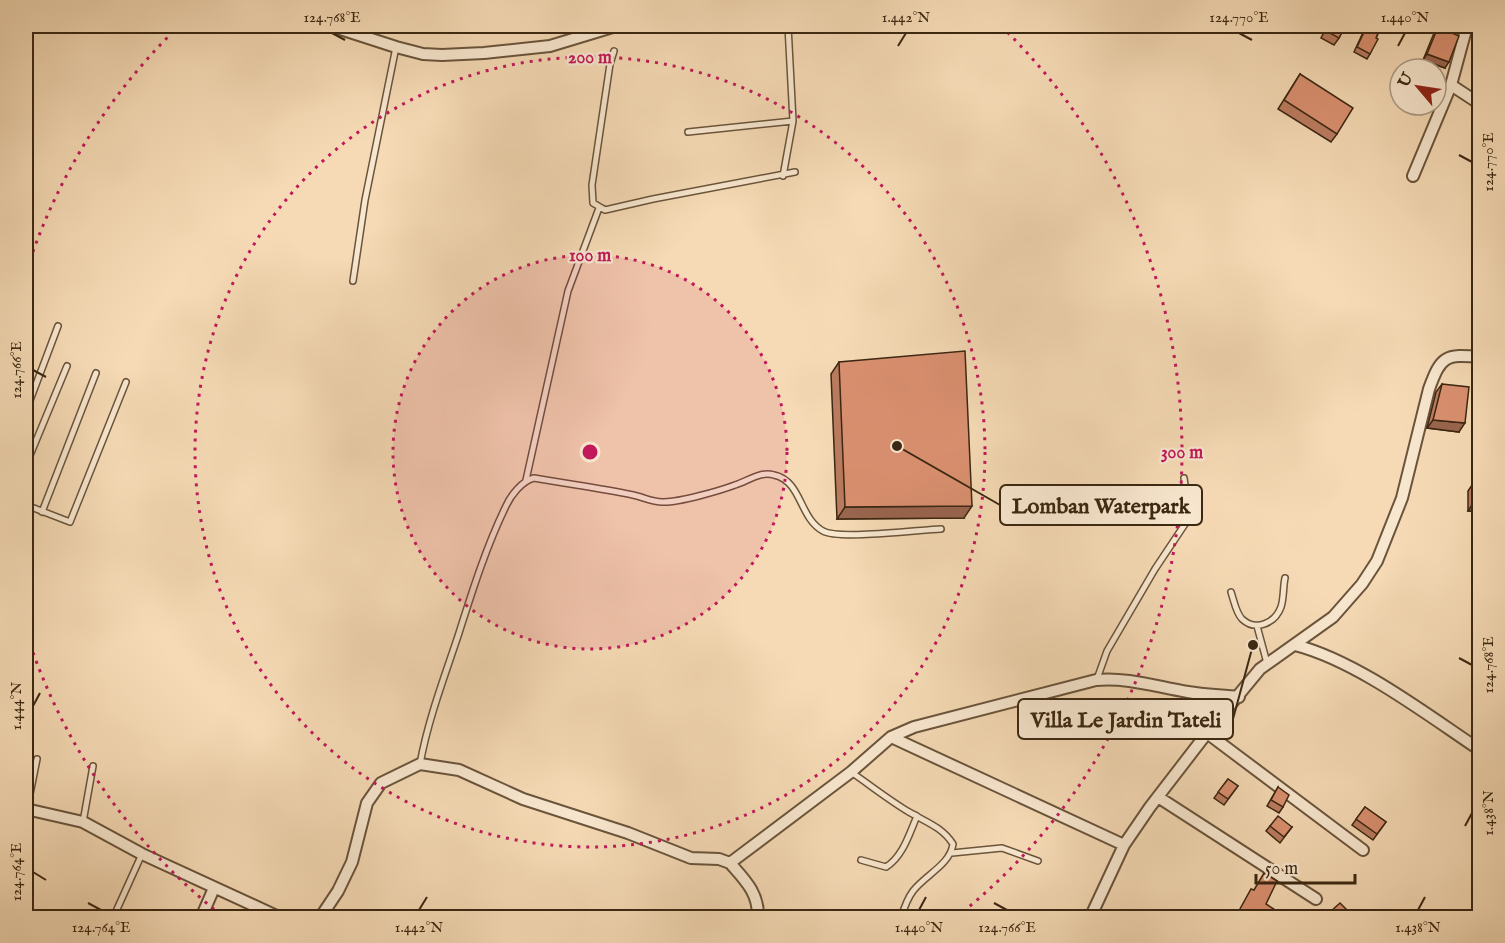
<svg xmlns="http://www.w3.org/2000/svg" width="1505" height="943" font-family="'IM FELL English',serif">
  <rect width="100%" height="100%" fill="#f5dab5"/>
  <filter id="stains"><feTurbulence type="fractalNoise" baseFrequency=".00333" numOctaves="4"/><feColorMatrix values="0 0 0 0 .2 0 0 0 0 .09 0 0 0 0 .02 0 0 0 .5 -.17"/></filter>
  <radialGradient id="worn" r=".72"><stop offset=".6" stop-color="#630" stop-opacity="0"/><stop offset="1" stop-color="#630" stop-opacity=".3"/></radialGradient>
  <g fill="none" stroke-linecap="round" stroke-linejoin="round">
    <defs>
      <path id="service" d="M614,51L610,64L592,185L593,203L605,210L653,199L795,172
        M688,132L793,121
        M783,176L793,121L788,26
        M353,281L365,200L396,47
        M26,284L29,276
        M26,411L58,326
        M26,465L67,366
        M526,480L568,291L599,208
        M26,505L70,522L126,382
        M42,512L96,373
        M1231,592C1234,601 1236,613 1242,619C1256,632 1275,623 1281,607C1284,598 1283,587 1285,578
        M1257,626L1267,663
        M1097,679L1107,651L1155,569L1185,524L1187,499L1184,478
        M420,764C428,720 444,678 458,636C472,592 486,547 506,506C511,495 522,481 534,478C567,484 600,488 633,495C643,497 654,503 664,502C680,502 719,491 735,485C748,481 760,471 774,475C802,481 799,518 823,531C839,540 918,530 941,529
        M851,772C870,785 889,800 909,812C926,822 942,827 953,844C950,865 925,875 913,891C907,899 904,908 901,918
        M27,809L37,759
        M83,822L93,766
        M952,853L1002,848L1038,861
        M861,860L886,867C903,857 910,832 917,816L913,814
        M113,918L142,854"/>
      <path id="minor" d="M331,26L396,47L423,54L442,55L484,53L550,46L616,26
        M1451,85L1480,104
        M1413,176L1451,85L1467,26
        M1295,645C1357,661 1426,714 1480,750
        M1207,733L1363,850
        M891,737L1124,845
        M1158,797L1316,899
        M26,809L83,822L142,854L281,918
        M730,863C745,880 759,893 758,918
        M201,918L214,888
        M320,918L338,891L352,862L367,803L381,783L420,764L459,770L523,799L628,833L691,858L719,859L730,863L851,772L891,737L914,727L1096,680C1128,677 1157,687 1188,692C1205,695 1222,695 1239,697
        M1090,918L1124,845L1150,807L1207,733L1260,669L1333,617L1362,584L1377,561L1402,498L1429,389C1441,356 1445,354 1480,357"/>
    </defs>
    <use href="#service" stroke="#6a543b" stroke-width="8"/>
    <use href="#minor" stroke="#6a543b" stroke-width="14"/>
    <use href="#service" stroke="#f8e7cf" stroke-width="5"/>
    <use href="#minor" stroke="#f8e7cf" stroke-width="10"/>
  </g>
  <path fill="#bb7c60" stroke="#3b2712" stroke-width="1.5" d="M1327,26H1345L1339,38L1334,45L1321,38Z
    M1366,26H1381L1370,54L1367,59L1354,52Z
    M1438,27L1445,68L1423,60L1434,33Z
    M1300,74L1337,134L1331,142L1278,109Z
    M1479,74V92L1473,90Z
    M839,362L964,518L837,519L831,374Z
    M1442,384L1459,432L1427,428L1436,392Z
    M1472,485L1479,511H1468V491Z
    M1228,779L1238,786L1224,805L1214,798Z
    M1278,787L1283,807L1279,813L1267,806Z
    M1365,807L1386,822L1373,840L1352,825Z
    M1270,826L1292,827L1280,843L1266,831Z
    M1330,912L1355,918H1327Z"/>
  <path fill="#99654e" stroke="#3b2712" stroke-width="1.5" d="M1427,54L1449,62L1445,68L1423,60Z
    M1477,84L1479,85V92L1473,90Z
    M1433,420L1465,423L1459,432L1427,428Z
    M1472,505H1479V511H1468Z
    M972,506L964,518L837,519L845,507Z"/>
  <path fill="#da9070" stroke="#3b2712" stroke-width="1.5" d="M1329,26H1345L1339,38L1326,31Z
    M1367,26H1381L1376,38L1378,39L1370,54L1357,47Z
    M1438,27L1459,36L1449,62L1427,54Z
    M1300,74L1353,108L1337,134L1284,100Z
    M965,351L972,506L845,507L839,362Z
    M1442,384L1469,387L1465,423L1433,420Z
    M1472,485H1479V505H1472Z
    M1228,779L1238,786L1228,799L1218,792Z
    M1278,787L1289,795L1283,807L1271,800Z
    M1365,807L1386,822L1377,834L1356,819Z
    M1278,816L1292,827L1284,837L1270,826Z
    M1264,873L1277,881L1266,904L1288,918H1235L1251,889L1254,890Z
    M1340,903L1355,918H1336L1330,912Z"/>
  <path fill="none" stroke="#3b2712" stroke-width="2" d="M332,33L345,40M1239,33L1252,40M898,46L906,33M1398,46L1405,33M1459,155L1472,162M33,370L46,377M1459,658L1472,665M33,706L40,693M1465,826L1472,813M33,872L46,880M88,903L101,910M994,903L1007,910M419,910L427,897M919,910L926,897M1418,910L1425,897"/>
  <circle cx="590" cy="452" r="197" fill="#c2185b" fill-opacity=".12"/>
  <g fill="none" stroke="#c2185b" stroke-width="3" stroke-dasharray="3 6">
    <circle cx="590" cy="452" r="197"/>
    <circle cx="590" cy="452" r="395"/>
    <path d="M221 915A592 592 0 0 1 27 635M27 269A592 592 0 0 1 179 26M1001 26A592 592 0 0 1 959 915"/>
  </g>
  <circle cx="590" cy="452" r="9" fill="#c2185b" stroke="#f8e7cf" stroke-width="3"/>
  <g font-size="18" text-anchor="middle" font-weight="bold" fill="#c2185b" stroke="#f8e7cf" stroke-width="4.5" stroke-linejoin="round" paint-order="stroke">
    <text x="590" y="63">200 m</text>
    <text x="590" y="261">100 m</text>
    <text x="1182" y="458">300 m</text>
  </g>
  <path fill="none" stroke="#3b2712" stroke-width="2" d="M897 446L1000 505M1253 645L1233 719"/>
  <g fill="#3b2712" stroke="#f8e7cf" stroke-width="2">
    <circle cx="897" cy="446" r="6"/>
    <circle cx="1253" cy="645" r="6"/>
  </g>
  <g fill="#f8e7cf" stroke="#3b2712" stroke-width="2">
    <rect x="1000" y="485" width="202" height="40" rx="6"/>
    <rect x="1018" y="699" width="215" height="40" rx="6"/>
  </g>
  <g font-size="22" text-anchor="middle" font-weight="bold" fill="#3b2712">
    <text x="1101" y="513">Lomban Waterpark</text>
    <text x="1126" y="727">Villa Le Jardin Tateli</text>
  </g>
  <rect width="1505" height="943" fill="none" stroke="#f5dab5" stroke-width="66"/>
  <g transform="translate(1418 87) rotate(299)"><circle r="28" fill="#f8e7cf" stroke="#ac9a83" stroke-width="1.5"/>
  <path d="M0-4.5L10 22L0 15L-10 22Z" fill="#8f2418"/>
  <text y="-9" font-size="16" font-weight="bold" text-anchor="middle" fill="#3b2712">U</text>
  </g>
  <path d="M1256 874v9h99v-9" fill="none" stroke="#3b2712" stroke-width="3"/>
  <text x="1265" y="874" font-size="18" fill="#3b2712" stroke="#f8e7cf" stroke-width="4.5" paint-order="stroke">50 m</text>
  <rect x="33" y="33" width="1439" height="877" fill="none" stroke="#3b2712" stroke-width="2"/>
  <g font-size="15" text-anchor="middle" fill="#3b2712">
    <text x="332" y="22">124.768°E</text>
    <text x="906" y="22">1.442°N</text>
    <text x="1239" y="22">124.770°E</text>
    <text x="1405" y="22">1.440°N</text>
    <text transform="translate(1488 162) rotate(-90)" y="5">124.770°E</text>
    <text transform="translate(16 370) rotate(-90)" y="5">124.766°E</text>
    <text transform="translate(1488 665) rotate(-90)" y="5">124.768°E</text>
    <text transform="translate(16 706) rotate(-90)" y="5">1.444°N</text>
    <text transform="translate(1488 813) rotate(-90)" y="5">1.438°N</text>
    <text transform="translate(16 872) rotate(-90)" y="5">124.764°E</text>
    <text x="101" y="932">124.764°E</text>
    <text x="419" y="932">1.442°N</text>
    <text x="919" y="932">1.440°N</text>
    <text x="1007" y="932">124.766°E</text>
    <text x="1418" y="932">1.438°N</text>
  </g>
  <rect width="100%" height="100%" filter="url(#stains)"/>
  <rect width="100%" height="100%" fill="url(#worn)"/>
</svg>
